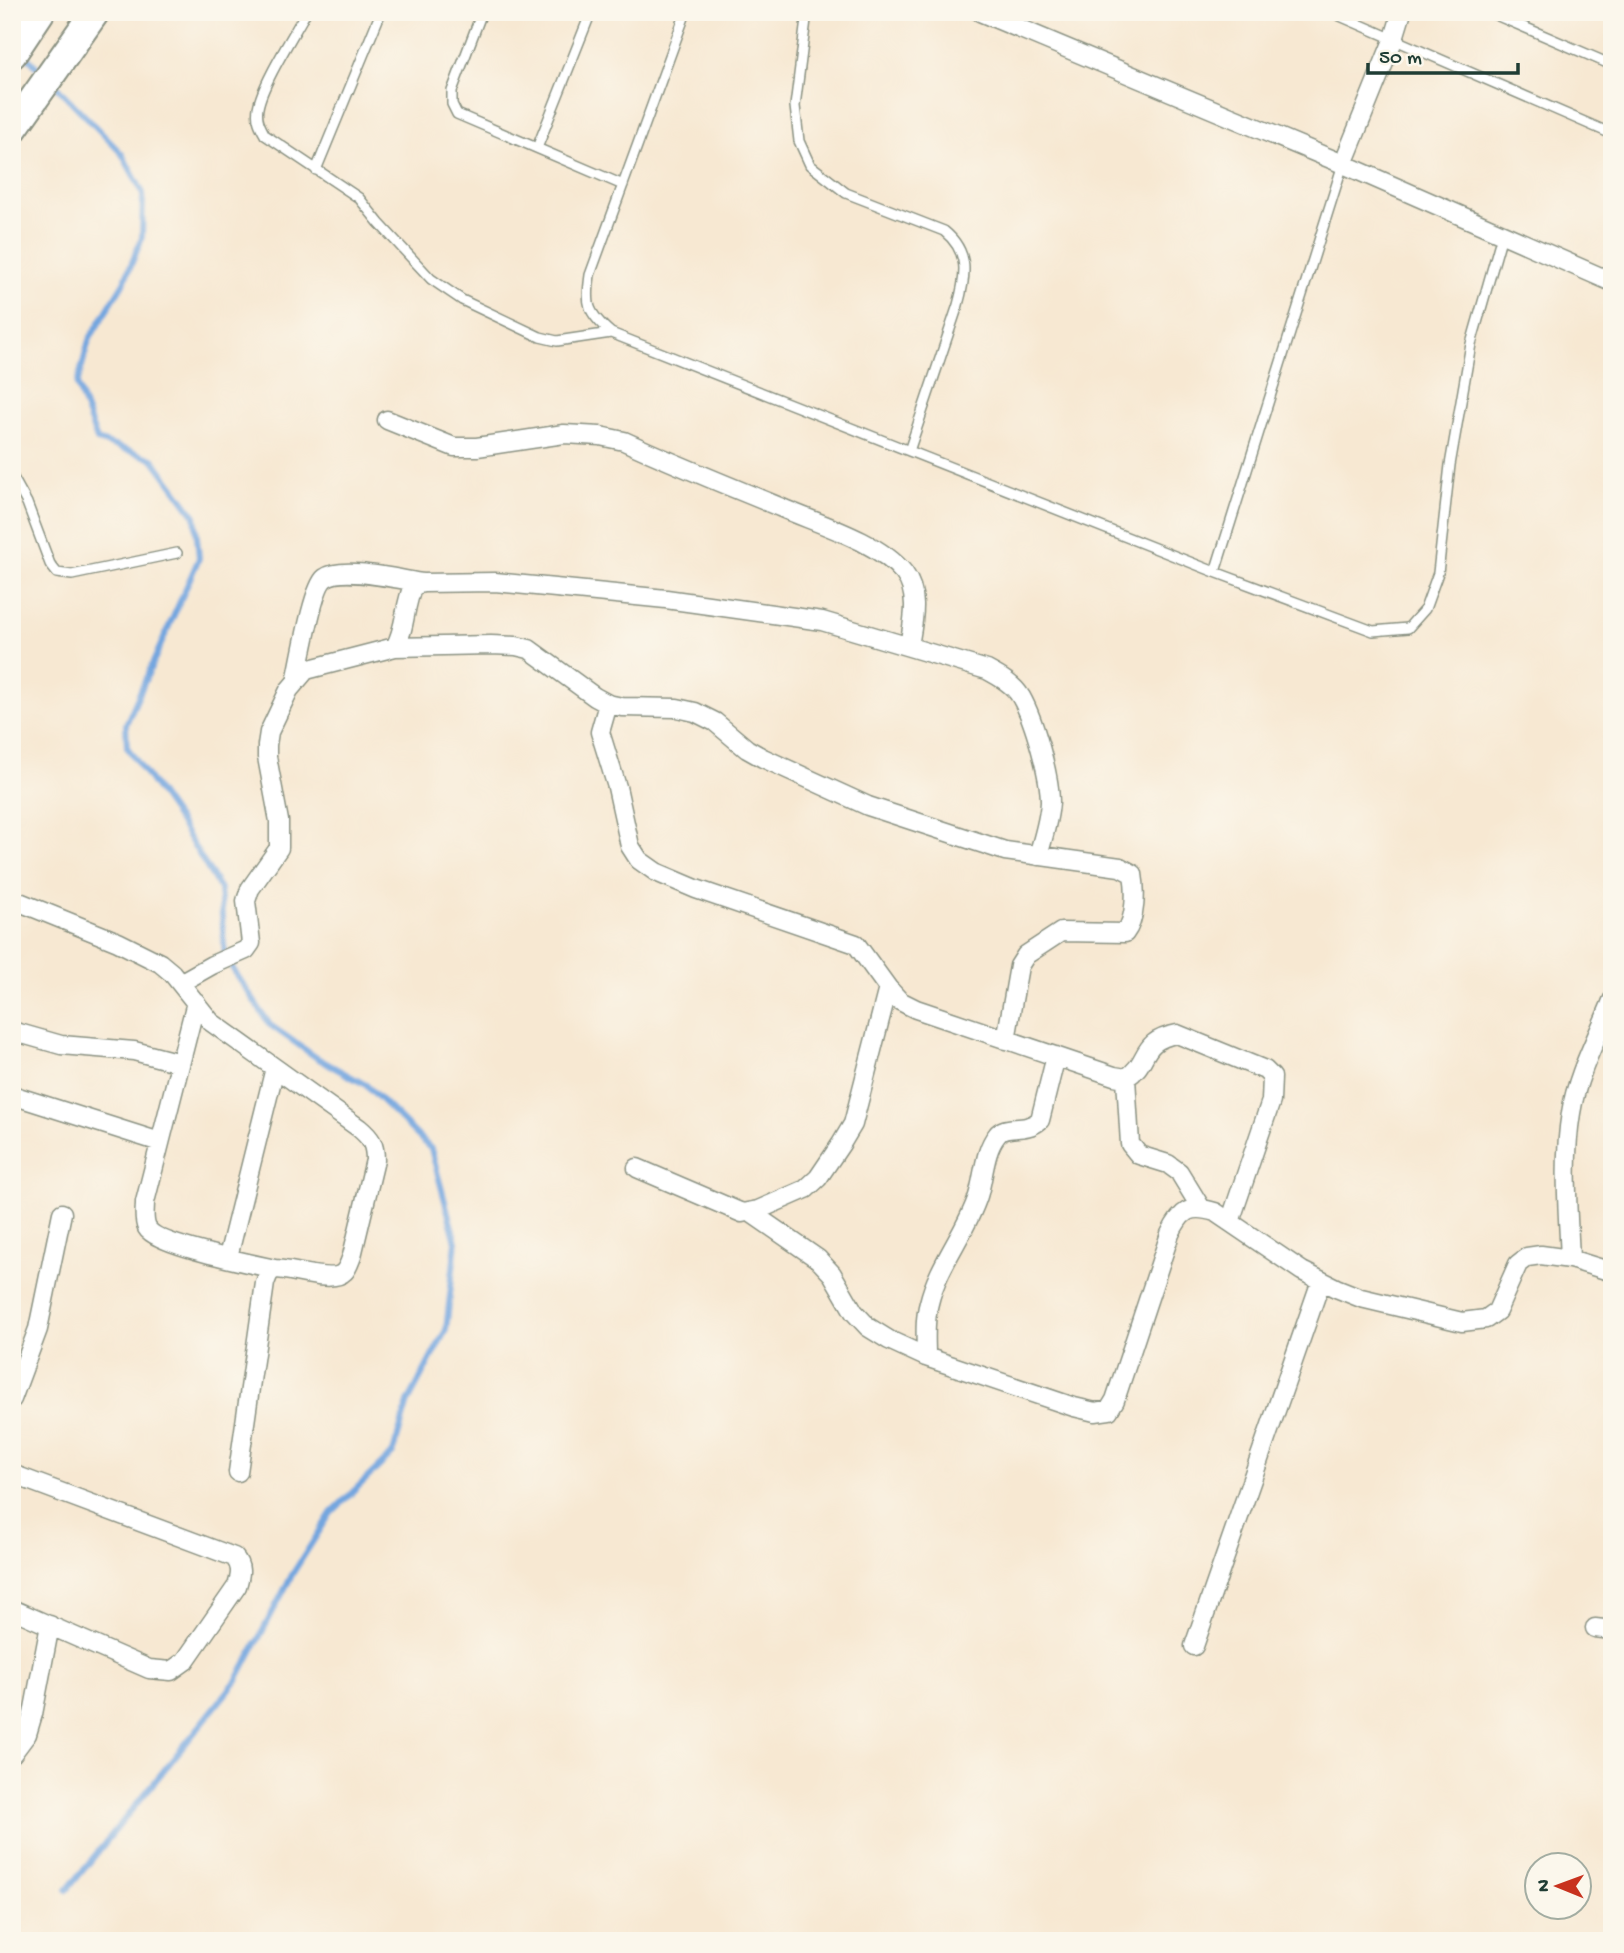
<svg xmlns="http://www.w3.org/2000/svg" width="1624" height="1953" font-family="'Gochi Hand',sans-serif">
  <rect width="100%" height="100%" fill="#fbf7ec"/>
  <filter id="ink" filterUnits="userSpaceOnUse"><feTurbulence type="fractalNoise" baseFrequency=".0143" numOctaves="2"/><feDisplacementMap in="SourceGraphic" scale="14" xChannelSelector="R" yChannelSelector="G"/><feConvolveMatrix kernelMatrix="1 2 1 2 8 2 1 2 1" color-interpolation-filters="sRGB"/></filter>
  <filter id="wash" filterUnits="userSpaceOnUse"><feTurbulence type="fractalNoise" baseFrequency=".00686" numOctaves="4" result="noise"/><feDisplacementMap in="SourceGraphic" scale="28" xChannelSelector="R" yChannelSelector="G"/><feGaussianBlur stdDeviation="1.57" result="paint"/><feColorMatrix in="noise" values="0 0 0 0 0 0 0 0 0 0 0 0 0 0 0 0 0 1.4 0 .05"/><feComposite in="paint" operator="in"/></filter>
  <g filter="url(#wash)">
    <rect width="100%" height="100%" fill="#f7e8d2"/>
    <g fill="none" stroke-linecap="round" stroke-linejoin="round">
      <path stroke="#73a6df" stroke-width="6" d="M22,52L44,74
        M54,84L122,154L143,193L142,238L124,282L89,340L77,385L97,440L153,459L195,516L199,558L126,724L127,747L178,820L220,889L225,957L270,1025L317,1058L366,1085L431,1149L456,1242L446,1330L408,1402L393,1453L331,1513L293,1573L237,1680L67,1890"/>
    </g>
  </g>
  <g filter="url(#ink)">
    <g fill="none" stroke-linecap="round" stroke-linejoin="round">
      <defs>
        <path id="lane" d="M306,12C293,36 262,84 258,108C256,119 260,126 265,135L359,198L379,223L431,279L462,300L540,337L557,341L611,333
          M482,12L452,91V104L457,114L623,185
          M686,12L590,275C586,305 587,312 611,333L1215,572L1373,631L1408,628L1425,609L1438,573L1450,465L1471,344L1502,235
          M807,12L795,106L799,141L810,165L846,193L944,231C970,252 966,276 958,305L909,451
          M1331,12L1612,134
          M1489,12L1612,65
          M537,148L591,12
          M316,170L381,12
          M12,476L27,503L50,564L57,573L72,575L177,553
          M1215,572L1343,164"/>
        <path id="street" d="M980,12L1343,164L1612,282
          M1343,164L1394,38L1402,12
          M387,420L454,447H477L564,434L600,436L624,441C676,465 729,486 782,508C819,524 878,541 904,573C920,594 913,622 909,646
          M395,647L491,645L516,646L529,649L595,697L608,704L622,707L677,708L695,712L715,722L747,749L763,758L868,806L1005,851L1120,867L1133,874C1136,891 1136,919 1125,933L1061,932L1026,955L1019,966L1006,1040
          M297,677C301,659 313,587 325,578C342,565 401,580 423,583
          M608,704L600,732L617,787L630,846L639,860L656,872L696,889L856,944L888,988L900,1001L916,1009L1114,1076L1126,1078C1151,1062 1138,1041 1177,1034L1265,1070L1272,1077L1271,1101L1230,1222
          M12,899L118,942L160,963L172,973L211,1022L359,1128C371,1138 375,1144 375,1160L352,1256C350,1261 348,1268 344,1272C333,1284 292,1269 275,1269L269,1273L265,1283L238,1472
          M180,983L212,965L246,950L251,943L246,901L250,889L279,848V821L267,757V745L269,732L289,690L306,670L395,647C406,628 404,606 413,586L423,583L495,582L666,599L822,621L987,670C1000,677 1013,684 1021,697C1034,720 1050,776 1050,802C1049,820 1043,838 1038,856
          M196,1002L145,1202C145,1210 143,1220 147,1228C156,1245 253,1264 275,1269
          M12,1031L61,1045L134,1051L180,1063
          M1126,1078L1130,1144L1139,1155L1168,1164L1179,1172L1201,1208
          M12,1095L160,1142
          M637,1168L742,1213L758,1210L806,1189L818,1178L841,1144L853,1124L888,988
          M750,1212L818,1259L832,1274L854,1312L868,1327L889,1340L926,1357L1074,1407L1095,1412L1109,1410L1115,1400L1170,1234C1181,1211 1189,1204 1215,1212L1302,1271L1336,1288L1361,1298L1462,1322L1486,1319L1497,1311L1518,1264L1527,1257L1541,1255L1570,1259L1612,1272
          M228,1257L275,1068
          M1570,1259C1568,1211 1563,1160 1571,1113C1577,1074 1598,1036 1612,1001
          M926,1357C926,1339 924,1320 929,1303C938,1265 966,1233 978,1196C984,1177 984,1151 997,1135C1006,1123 1024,1134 1040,1120L1056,1056
          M12,1399L38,1329L62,1213
          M12,1474L234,1557C242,1566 241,1574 237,1586L185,1661L171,1671L149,1669L12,1609
          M1595,1628L1612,1630
          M1194,1646L1321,1281
          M12,1754L27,1734L33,1714L50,1625"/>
        <path id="primary" d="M12,54L40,12
          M12,130L95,12"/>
      </defs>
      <use href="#lane" stroke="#8b9283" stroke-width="12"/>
      <use href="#street" stroke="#8b9283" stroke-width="21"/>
      <use href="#primary" stroke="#8b9283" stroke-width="32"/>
      <use href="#lane" stroke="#fff" stroke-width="9"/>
      <use href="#street" stroke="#fff" stroke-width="18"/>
      <use href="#primary" stroke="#fff" stroke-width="28"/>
    </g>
  </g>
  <rect width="1624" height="1953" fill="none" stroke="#fbf7ec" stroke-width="42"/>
  <g transform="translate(1558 1886) rotate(271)"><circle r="33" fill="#fbf7ec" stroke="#a3ada2" stroke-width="2"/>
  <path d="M0-5L12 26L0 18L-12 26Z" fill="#c8321e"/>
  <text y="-10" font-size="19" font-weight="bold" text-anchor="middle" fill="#1f3d34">N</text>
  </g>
  <path d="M1368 63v10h150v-10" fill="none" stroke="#1f3d34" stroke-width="3.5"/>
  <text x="1379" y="63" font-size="21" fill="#1f3d34" stroke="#fbf7ec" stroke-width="5" paint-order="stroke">50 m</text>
</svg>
